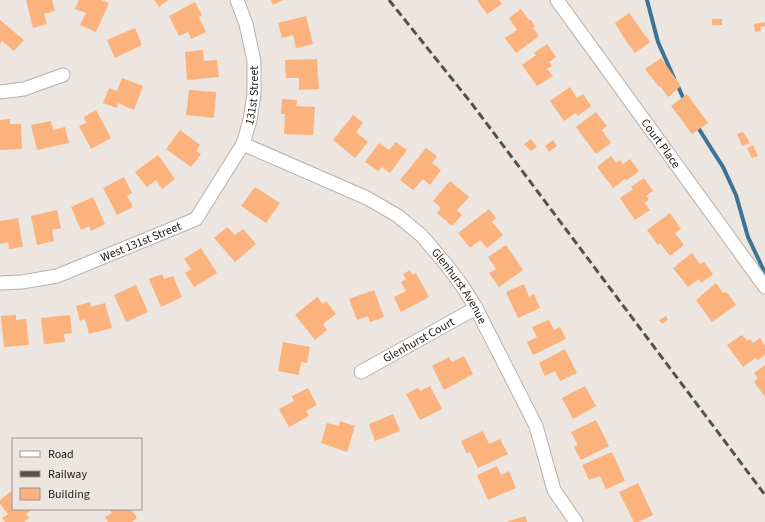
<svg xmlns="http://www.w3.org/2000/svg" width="765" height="522" font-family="'Source Sans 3',sans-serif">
  <rect width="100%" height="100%" fill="#ece5e0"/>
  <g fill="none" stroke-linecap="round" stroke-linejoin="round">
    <path stroke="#3c7396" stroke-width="4" d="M647,0L658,42L674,78
      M677,84L685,102
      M697,126L723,167L736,195L748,237L765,273"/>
  </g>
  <path fill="#fbb27c" d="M26,0H52L55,11L44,14L47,24L33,28Z
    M79,0H101L109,3L96,32L80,25L86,13L75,9Z
    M154,0H168L159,7Z
    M271,0H283L273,5Z
    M477,0H499L502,4L487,14Z
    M195,2L202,15L199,17L206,32L191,39L188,32L179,36L169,16Z
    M521,9L529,20H531L535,26L533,28L539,36L516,53L505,38L517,30L509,18Z
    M629,13L650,42L635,53L626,41L615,23Z
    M306,16L313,44L296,48L293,35L282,38L278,23Z
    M712,19H722V25H712Z
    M0,20L24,40L14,51L2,41L0,44Z
    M765,22V26L760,27L761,31L755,32L754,24Z
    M135,28L142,45L115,58L107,40Z
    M547,44L556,57L549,62L552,66L547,69L553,76L537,86L522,65L536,55L534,53Z
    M203,50L204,61L217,60L219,77L187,80L185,52Z
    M661,58L681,86L668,97L660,86L659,87L645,69Z
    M317,59L319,89L299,90V78H286L285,60Z
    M122,78L143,86L134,110L118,103L117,108L103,103L109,88L117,91Z
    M570,87L577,98L583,94L591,106L578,116L576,113L564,121L550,101Z
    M189,90L216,92L214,118L186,115Z
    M687,94L708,123L692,134L671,106Z
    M282,99L297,100L296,106L315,107L313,135L284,134L285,114H281Z
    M96,110L111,138L91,149L79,126L86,123L84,117Z
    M596,112L607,126L602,130L611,143L596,154L576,127Z
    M353,115L363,123L356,132L368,142L355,158L333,140Z
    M10,119V124H21L22,149L0,150V120Z
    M51,121L53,130L65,127L69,143L37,150L31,125Z
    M180,130L200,145L196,151L201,154L191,167L166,149Z
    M743,132L750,143L742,146L737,134Z
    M531,139L537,147L531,151L524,144Z
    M553,140L557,146L549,152L545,146Z
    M396,142L407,150L390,173L382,167L378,171L365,162L379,143L389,150Z
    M753,145L758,156L752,158L747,148Z
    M426,148L437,156L432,163L441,170L430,185L423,179L413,190L400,180Z
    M158,155L175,179L162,189L156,180L147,187L135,172Z
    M611,156L616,163L620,160L623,164L630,159L639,171L627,180L625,179L613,188L597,167Z
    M124,177L132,193L127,196L133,207L117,215L103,188Z
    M644,178L653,191L646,196L649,200L644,203L650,210L635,220L620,198L633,189L631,187Z
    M450,181L469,197L457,210L462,215L452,226L437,213L441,208L433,201Z
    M255,187L280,203L266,223L241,206Z
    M93,197L105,224L91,231L89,226L81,230L71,207Z
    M489,209L496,218L492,222L503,235L487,248L480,240L470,248L458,233Z
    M57,210L61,228L52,230L54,241L37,245L31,216Z
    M670,213L681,229L675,233L684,245L670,256L660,243L658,245L647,230Z
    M18,218L23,247L9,249L8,242L0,244V221Z
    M227,227L235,235L243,229L256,244L235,262L214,238Z
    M506,245L523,270L499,287L489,273L496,269L488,257Z
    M201,248L217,273L194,287L185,273L191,269L184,259Z
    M692,253L700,264L704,262L713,274L701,283L699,279L688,287L673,268Z
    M410,270L412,275L416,273L429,297L401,312L394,297L406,291L401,282L406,279L403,274Z
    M162,274L164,279L173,276L182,297L161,307L149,279Z
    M716,283L723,293L725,292L728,294L736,305L712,322L696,300Z
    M524,284L529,297L534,294L540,308L518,318L506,292Z
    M136,285L148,312L126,322L114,295Z
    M374,290L384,317L370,322L368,316L357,320L349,299Z
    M317,297L323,304L326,301L336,314L323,324L327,330L315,340L295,315Z
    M90,302L91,307L105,303L112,328L89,334L85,319L80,321L76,306Z
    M16,315V320L26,319L29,345L4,347L1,316Z
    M70,315L72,333L64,334L65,342L44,344L41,318Z
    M666,316L668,320L662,324L659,320Z
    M549,320L554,330L560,327L566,339L533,355L527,342L537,337L532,327Z
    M742,335L747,341L750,339L753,343L760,338L765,346V355L758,360L756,358L754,359L743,367L727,345Z
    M283,342L310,347L307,363L301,362L299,375L278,371Z
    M565,349L577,373L560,381L555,371L545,376L539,363Z
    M464,356L473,374L444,390L432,366L449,357L452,362Z
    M765,365V397L754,382L758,378L754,373Z
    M430,386L442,409L420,420L406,394L418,388L420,391Z
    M585,386L596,406L573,419L562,398Z
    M308,388L317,405L306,411L309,416L289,427L279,409L294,401L292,396Z
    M393,414L400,431L375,441L369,424Z
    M596,420L609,446L581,460L574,447L578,445L571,432Z
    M340,421L355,426L347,452L321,443L327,423L339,426Z
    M483,431L489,444L500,439L508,454L478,468L470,452L467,454L461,441Z
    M612,452L625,481L606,489L600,476L589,480L582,465Z
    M497,466L501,475L509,471L516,488L488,500L477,475Z
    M638,483L653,515L638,522H634L619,492Z
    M13,490V509H33L26,514L29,518L24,522H5L2,518L8,514L0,504V500Z
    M109,509H131L137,518L132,522H108L105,517L112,513Z
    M525,516L527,522H506Z"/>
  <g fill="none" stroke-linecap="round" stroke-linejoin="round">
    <defs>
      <g id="minor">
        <path id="s1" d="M557,0L765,287"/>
        <path d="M0,92L24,89L63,75"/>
        <path id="s2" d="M243,144L367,198L398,216L422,236L445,263L463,287L476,308L536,426L554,490L576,522"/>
        <path id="s3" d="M0,283L22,282L57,276L196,219L243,144L250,120L254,94V61L246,24L237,0"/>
        <path id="s4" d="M361,372L476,308"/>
      </g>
    </defs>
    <use href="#minor" stroke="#b7b0ac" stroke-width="15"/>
    <use href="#minor" stroke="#fff" stroke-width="13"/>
    <path stroke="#54514e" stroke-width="3" stroke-dasharray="8 4" stroke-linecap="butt" d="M389,0L472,104L765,495"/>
  </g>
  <g text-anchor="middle" stroke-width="3" stroke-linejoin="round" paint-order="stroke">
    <g font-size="12" fill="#22201e" stroke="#ece5e0">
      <text dy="4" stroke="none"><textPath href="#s3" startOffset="346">131st Street</textPath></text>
      <text dy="4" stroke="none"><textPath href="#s1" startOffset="177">Court Place</textPath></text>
      <text dy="4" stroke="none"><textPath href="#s3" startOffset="148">West 131st Street</textPath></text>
      <text dy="4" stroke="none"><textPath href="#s2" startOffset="265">Glenhurst Avenue</textPath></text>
      <text dy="4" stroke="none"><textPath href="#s4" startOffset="66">Glenhurst Court</textPath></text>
    </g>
  </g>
  <rect x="12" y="438" width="130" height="72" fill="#ece5e0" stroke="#9b9692"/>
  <rect x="20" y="451" width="20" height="6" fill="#ffffff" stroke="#9b9692"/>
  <text x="48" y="458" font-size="12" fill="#22201e">Road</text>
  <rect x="20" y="471" width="20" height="6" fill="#54514e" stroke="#9b9692"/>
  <text x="48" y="478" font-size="12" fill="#22201e">Railway</text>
  <rect x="20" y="488" width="20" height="12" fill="#fbb27c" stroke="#9b9692"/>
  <text x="48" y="498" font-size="12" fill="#22201e">Building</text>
</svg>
